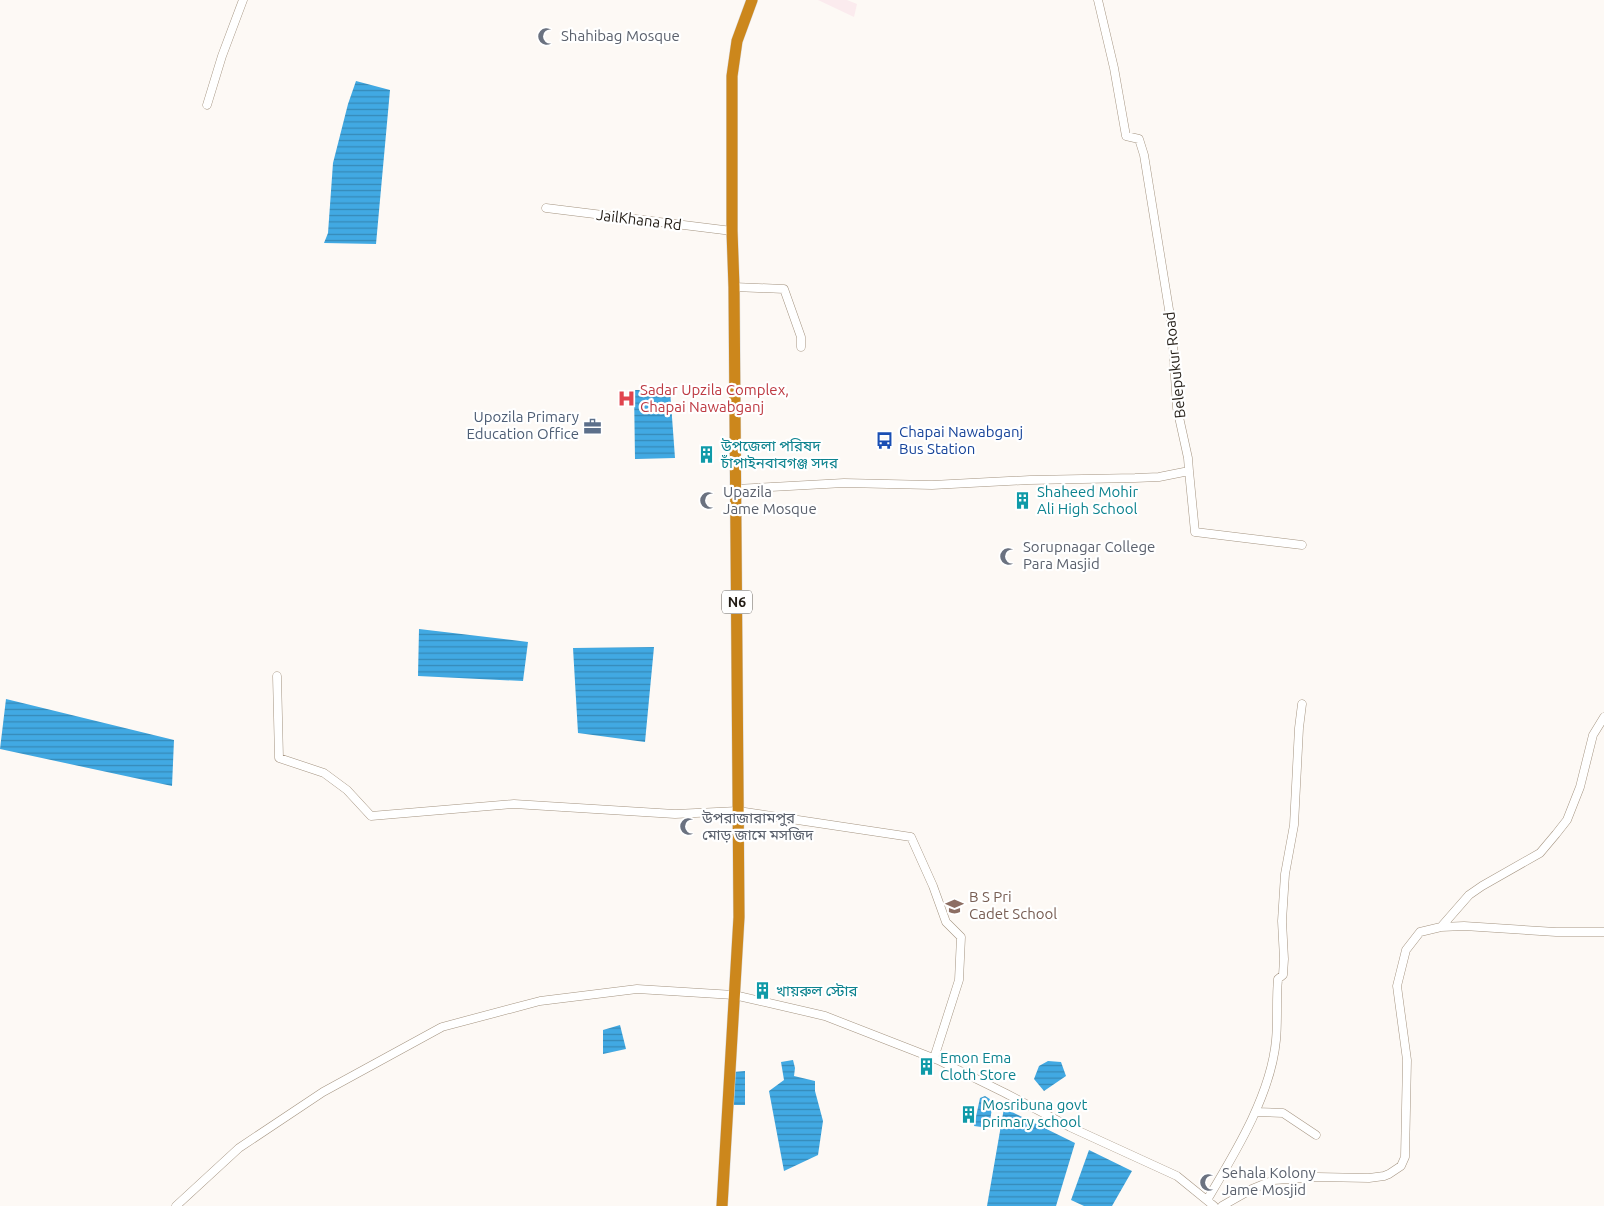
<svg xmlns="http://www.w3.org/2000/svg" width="1604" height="1206" font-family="Ubuntu,'Noto Sans Bengali',sans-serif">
  <defs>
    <pattern id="water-rules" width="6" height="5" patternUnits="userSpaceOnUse" patternTransform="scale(1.25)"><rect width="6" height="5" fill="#41a9e3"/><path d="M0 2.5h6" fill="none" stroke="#3689b7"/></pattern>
  </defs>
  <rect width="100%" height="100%" fill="#fdf9f5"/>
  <path fill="#fbebee" d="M818,0H847L857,4L854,17Z"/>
  <path fill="url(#water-rules)" d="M356,81L390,90L376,244L324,243L328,233L333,163L348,104Z
    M634,390H670L675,458L635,459Z
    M419,629L528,642L523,681L418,676Z
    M654,647L645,742L578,733L573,648Z
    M6,699L174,740L172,786L0,749Z
    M620,1025L626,1049L603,1054V1030Z
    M793,1060L795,1068L794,1076L815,1081V1091L823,1121L818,1155L784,1171L769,1091L784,1080L781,1062Z
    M1048,1061L1061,1062L1066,1076L1044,1091L1034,1079L1039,1066Z
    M745,1071V1105H733V1072Z
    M985,1096L993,1101L989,1128L974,1126L980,1098Z
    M1004,1108L1075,1143L1056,1206H987Z
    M1089,1150L1132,1171L1112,1206H1084L1071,1200Z"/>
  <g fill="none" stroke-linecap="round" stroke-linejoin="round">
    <defs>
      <path id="minor" d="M207,105L222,56L243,0
        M546,208L732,231
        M734,287L784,289L801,337V347
        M1189,471L1195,532L1302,545
        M735,489L844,483L932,485L1030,480L1135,478L1159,477L1189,471L1188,458L1177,408L1172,328L1144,155L1139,139L1126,136L1114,68L1098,0
        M277,676L279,758L324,773L347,790L371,816L514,804L675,814L738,811L911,837L933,886L946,922L961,937L959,980L934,1058
        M1441,927L1469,895L1482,886L1540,853L1556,834L1567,820L1580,787L1593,735L1604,717
        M1256,1112L1283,1113L1316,1135
        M1207,1200C1235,1153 1271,1095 1276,1040C1278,1020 1276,999 1278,979L1283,975L1284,959L1282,921L1285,874L1294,825L1299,728L1302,704
        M176,1206L239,1148L323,1092L442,1027L540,1001L637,989L734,995L825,1016L938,1060L1005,1093L1070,1127L1177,1176L1214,1206
        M1222,1206L1252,1189L1274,1180L1317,1177L1369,1178L1384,1176L1389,1174L1401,1166L1405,1157L1407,1060L1397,986L1406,950L1420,932L1441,927L1464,926L1556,932H1604"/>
      <path id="highway" d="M722,1206L739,917L734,287L732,231V76L737,41L752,0"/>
    </defs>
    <use href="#minor" stroke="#a49481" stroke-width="9"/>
    <use href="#highway" stroke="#d7d6d5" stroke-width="12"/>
    <use href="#minor" stroke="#fff" stroke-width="8"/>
    <use href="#highway" stroke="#cc871c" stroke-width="11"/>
  </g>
  <defs>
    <symbol id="mosque-bare" viewBox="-9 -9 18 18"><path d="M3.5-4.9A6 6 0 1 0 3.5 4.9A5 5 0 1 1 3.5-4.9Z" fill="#6b7280" stroke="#fff" stroke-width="2.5" paint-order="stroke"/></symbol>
    <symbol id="hospital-bare" viewBox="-9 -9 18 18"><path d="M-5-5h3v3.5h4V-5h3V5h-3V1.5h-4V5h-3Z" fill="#e0444e" stroke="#fff" stroke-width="2.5" paint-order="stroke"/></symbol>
    <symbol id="office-bare" viewBox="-9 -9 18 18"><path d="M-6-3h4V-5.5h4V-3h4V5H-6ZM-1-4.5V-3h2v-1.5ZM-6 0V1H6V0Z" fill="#5c6f8a" stroke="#fff" stroke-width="2.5" paint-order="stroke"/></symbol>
    <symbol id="bus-bare" viewBox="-9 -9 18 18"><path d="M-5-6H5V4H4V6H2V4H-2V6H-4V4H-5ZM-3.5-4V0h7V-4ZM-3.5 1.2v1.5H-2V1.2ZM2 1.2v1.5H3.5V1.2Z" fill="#1a4fb4" stroke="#fff" stroke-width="2.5" paint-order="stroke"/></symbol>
    <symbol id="building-bare" viewBox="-9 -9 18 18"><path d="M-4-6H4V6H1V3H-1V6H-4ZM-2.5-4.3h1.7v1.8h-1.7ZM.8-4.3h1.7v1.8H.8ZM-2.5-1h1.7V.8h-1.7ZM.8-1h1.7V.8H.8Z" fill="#0f9aa8" stroke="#fff" stroke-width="2.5" paint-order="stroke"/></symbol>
    <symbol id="school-bare" viewBox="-9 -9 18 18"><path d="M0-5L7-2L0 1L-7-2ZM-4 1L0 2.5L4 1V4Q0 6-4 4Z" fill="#8d6e63" stroke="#fff" stroke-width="2.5" paint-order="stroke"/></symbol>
  </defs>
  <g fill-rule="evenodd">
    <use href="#mosque-bare" x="534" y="24" width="25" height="25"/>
    <use href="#hospital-bare" x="614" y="386" width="25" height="25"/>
    <use href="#office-bare" x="580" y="414" width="25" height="25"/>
    <use href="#bus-bare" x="872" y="428" width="25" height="25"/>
    <use href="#building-bare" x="694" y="442" width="25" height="25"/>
    <use href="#mosque-bare" x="696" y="488" width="25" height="25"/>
    <use href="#building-bare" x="1010" y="488" width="25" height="25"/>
    <use href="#mosque-bare" x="996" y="544" width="25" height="25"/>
    <use href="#mosque-bare" x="676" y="814" width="25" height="25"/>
    <use href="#school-bare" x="942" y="894" width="25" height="25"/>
    <use href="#building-bare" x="750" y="978" width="25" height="25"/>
    <use href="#building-bare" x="914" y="1054" width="25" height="25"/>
    <use href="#building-bare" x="956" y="1102" width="25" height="25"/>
    <use href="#mosque-bare" x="1196" y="1170" width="25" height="25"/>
  </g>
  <g text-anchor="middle" stroke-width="4.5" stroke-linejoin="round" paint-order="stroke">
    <rect fill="#fff" stroke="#64605b" stroke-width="1" x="722" y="590.5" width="30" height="23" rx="4"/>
    <g font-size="14" font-weight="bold" fill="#221c15">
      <text x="737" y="607">N6</text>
    </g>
    <g font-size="15" fill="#5b616d" stroke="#fff" text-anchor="start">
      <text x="561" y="41">Shahibag Mosque</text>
      <text x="723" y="497">Upazila<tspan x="723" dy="17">Jame Mosque</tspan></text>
      <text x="1023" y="552">Sorupnagar College<tspan x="1023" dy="17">Para Masjid</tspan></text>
      <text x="702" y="823">উপরাজারামপুর<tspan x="702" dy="17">মোড় জামে মসজিদ</tspan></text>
      <text x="1222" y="1178">Sehala Kolony<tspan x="1222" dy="17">Jame Mosjid</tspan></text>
    </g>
    <g font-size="15" fill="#221c15" stroke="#fff">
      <text transform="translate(639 220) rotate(7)" y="5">JailKhana Rd</text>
      <text transform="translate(1175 365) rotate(-96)" y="5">Belepukur Road</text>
    </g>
    <g font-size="15" fill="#be3a42" stroke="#fff" text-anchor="start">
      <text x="640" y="395">Sadar Upzila Complex,<tspan x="640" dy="17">Chapai Nawabganj</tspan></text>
    </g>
    <g font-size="15" fill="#4e5e75" stroke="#fff" text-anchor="end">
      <text x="579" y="422">Upozila Primary<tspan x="579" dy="17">Education Office</tspan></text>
    </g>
    <g font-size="15" fill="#164399" stroke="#fff" text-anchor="start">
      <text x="899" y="437">Chapai Nawabganj<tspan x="899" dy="17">Bus Station</tspan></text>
    </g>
    <g font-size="15" fill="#0d838f" stroke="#fff" text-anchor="start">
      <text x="721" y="451">উপজেলা পরিষদ<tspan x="721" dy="17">চাঁপাইনবাবগঞ্জ সদর</tspan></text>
      <text x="1037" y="497">Shaheed Mohir<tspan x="1037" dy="17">Ali High School</tspan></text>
      <text x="776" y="996">খায়রুল স্টোর</text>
      <text x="940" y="1063">Emon Ema<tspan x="940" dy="17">Cloth Store</tspan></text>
      <text x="982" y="1110">Mosribuna govt<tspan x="982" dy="17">primary school</tspan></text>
    </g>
    <g font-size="15" fill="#785e54" stroke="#fff" text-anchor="start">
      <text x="969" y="902">B S Pri<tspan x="969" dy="17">Cadet School</tspan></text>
    </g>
  </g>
</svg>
